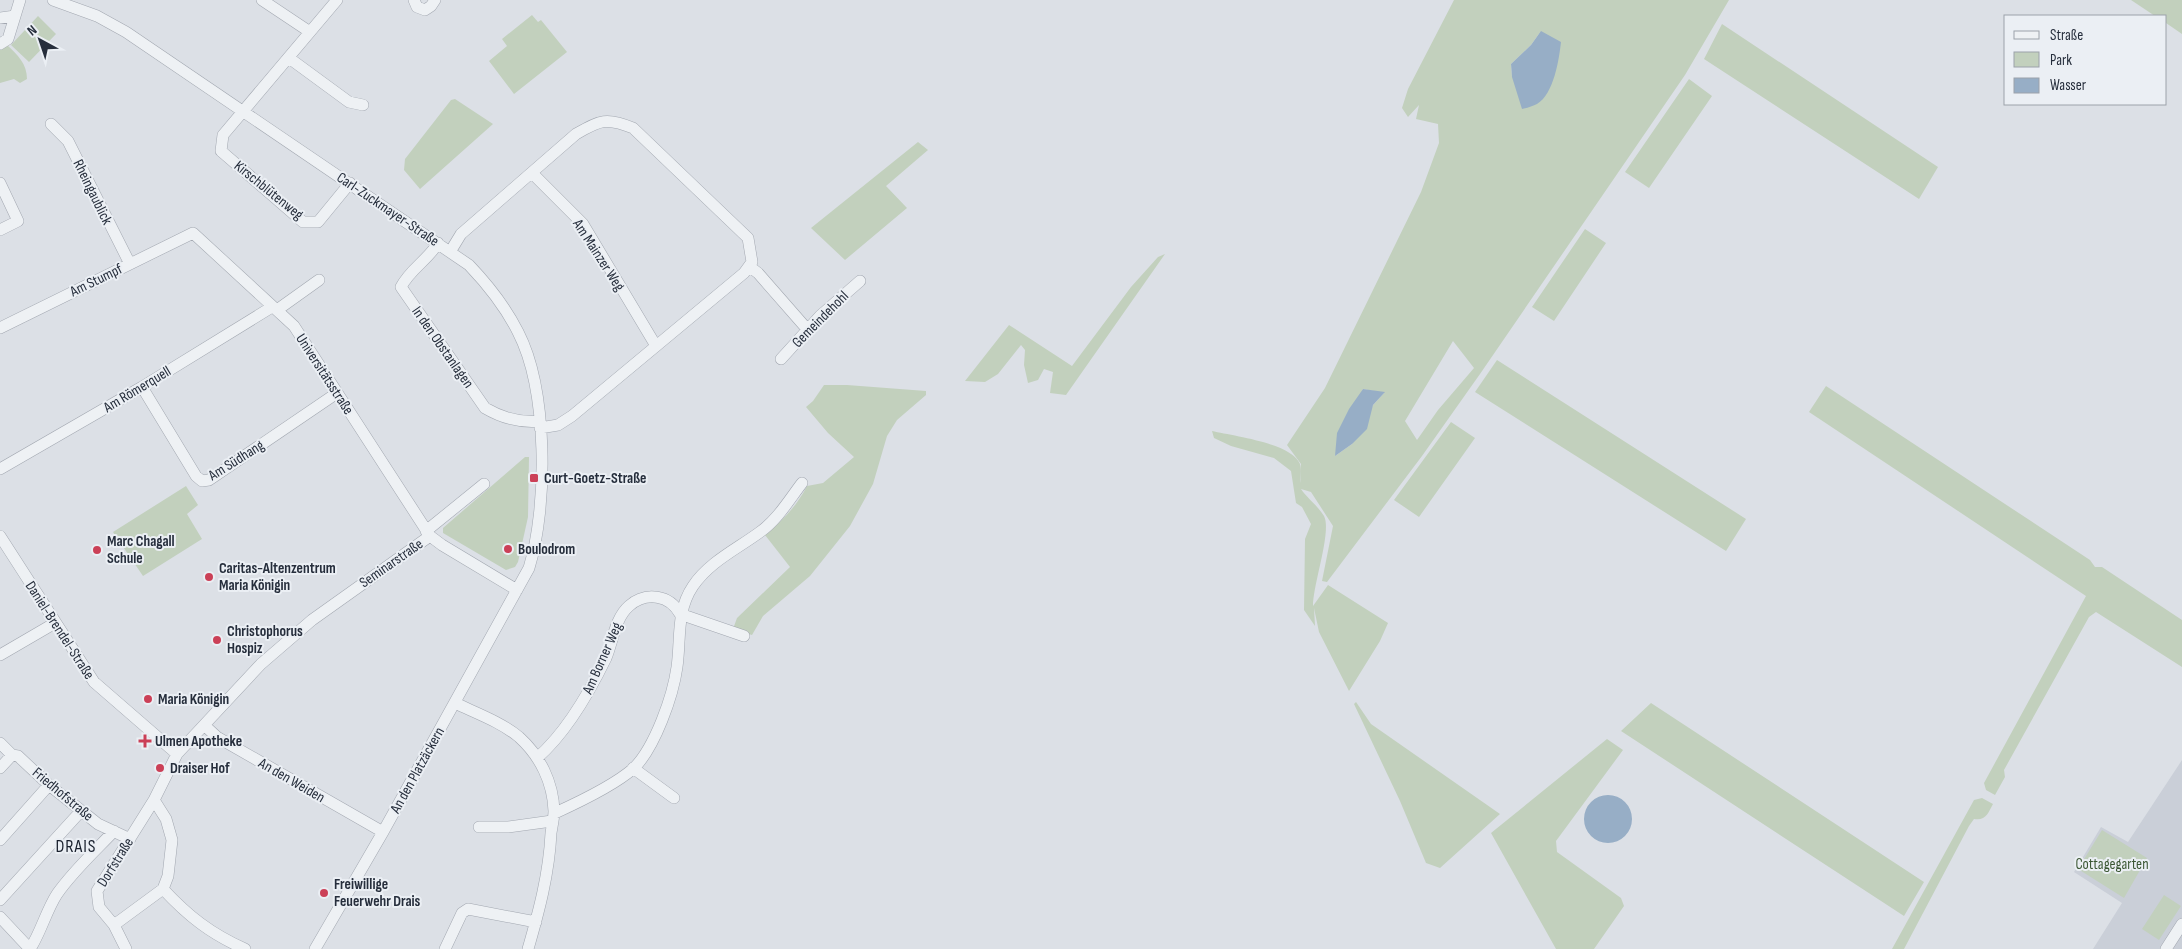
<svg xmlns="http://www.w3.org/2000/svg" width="2182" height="949" font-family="'Sofia Sans Condensed',sans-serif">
  <rect width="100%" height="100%" fill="#dce0e6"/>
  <path fill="#cacfd8" d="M2182,760V949H2093L2122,903L2074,872L2101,827L2128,842Z"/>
  <path fill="#c2d0bd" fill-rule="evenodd" d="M1454,0H1729L1685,75L1480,374L1422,456L1327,582L1322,581L1333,526L1311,492L1301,489C1307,498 1318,506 1324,516C1332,531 1313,584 1313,606L1328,585L1388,623L1380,641L1349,691L1319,632L1314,608L1315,626L1304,610L1305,539L1311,524L1302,507L1296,503L1291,471L1274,458L1231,446L1214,438L1212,431C1233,436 1292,443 1300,464C1302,470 1300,478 1301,483V464L1287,445L1325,388L1421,192L1439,143L1438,124L1416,119L1419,105L1408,117L1402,108L1408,89ZM1541,31L1512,77L1511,64L1531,45ZM1453,341L1474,368L1438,410L1417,440L1405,421ZM1363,389L1384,393L1373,405L1352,444L1335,456Z
    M2131,0H2182V34L2166,23V16H2155Z
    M532,15L538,22L541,20L567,52L514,94L489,61L507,46L502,39Z
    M38,16L56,34L29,62L11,45Z
    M1722,24L1938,167L1919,199L1704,59Z
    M7,45C18,55 27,64 27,79L20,83L14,79L0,83V49Z
    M1689,79L1712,96L1649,188L1625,172Z
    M455,99L493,124L420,189L404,170L405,159L451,100Z
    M918,142L928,150L886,186L907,208L845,260L811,228Z
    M1585,229L1606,243L1554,321L1532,307Z
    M1165,254L1066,395L1050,393L1053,372L1044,369L1038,380L1028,383L1024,365L1025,350L1021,345L998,374L985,382L965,381L1009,325L1072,366L1131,287L1158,257Z
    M1497,360L1746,519L1726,551L1475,392Z
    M824,385H847L926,391V395L897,420L887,436L873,484L850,526L810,576L763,616L752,635L733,629L737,618L790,567L765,535C782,521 797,506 807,486L823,483L854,457L828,433L806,407L813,401Z
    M1826,386L2090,560L2095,567H2102L2182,620V667L2096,612L2089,617L2004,770L2005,777L1995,795L1986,790L1984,783L2086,596L1809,412Z
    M1451,422L1475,438L1419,517L1394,500Z
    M525,457H529L528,517L518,562L515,567L506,570L443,533V528Z
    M186,486L198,505L187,514L202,539L143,576L113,532Z
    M1356,702L1371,724L1500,814L1440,868L1426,863L1400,801L1354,704Z
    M1651,703L1924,882L1904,916L1621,731Z
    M1607,739L1623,750L1556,841L1557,852L1621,898L1624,906L1594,949H1556L1491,833Z
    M1982,798L1993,804C1988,813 1986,821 1974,819L1969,826L1904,949H1892L1974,800Z
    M2102,830L2147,858L2124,898L2078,869Z
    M2164,895L2181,906L2159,940L2142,929Z"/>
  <path fill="#97aec6" d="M1541,31L1561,42C1559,59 1554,94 1537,104C1533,106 1527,108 1522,109L1512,77L1511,64L1531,45Z
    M1363,389L1385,392L1373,405L1367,429L1352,444L1335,456L1337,433L1349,409Z
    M1584 819a24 24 0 1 1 48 0a24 24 0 1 1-48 0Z"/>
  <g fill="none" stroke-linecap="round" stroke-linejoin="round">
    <defs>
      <path id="minor" d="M53,0L97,16L126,32L469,265C489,286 505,306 518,332C548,390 548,506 529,568L383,832L315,949
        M262,0L310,32
        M337,0L223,135L221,151L303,222H318L350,183
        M414,0L417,7L425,10L431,6L435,0
        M0,18L15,16
        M0,44L8,39L20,0
        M289,58L349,102L363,105
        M51,124L68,141L130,264
        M532,173L583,224L656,346
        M0,183L18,221L0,230
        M438,243C428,260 410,269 401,287L485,408C502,418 520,423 540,421
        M450,252L461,234L576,134C600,120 607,117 633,128L748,238L752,262L744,273L572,416L558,425L540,428
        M750,267L758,273L807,329
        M277,310L319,280
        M0,328L193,233L294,326L430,536L442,545L517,590
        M781,359L820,316L860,281
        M142,387L196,476L202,481L209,480L337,393
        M0,469L142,387L272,307
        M426,531L484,484
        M0,536L94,682L177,754
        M0,655L55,623
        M455,703C476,713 501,722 519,737C540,756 553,782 554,811C554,818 552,826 551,833C549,874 539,911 528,949
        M204,725L217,737L383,832
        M0,743L12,755L18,756L49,785L98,824L130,839
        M537,758C567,732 589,693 606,658C613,641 615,618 629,606C646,591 670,595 680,614L744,636
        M0,768L12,755
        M633,768L674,798
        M555,813C577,803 616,784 634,768C655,747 673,696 677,667C681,639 676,611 693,586C709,562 737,549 760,532C778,519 789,500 802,483
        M479,827H508L552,821
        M0,840L49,785
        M163,889C188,916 211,934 245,949
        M0,900L81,811
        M0,917L30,949
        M114,925L163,889L168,876L172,840L166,819L154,800L177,754L261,664L312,620L430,536
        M30,949C41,932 46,911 57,894C73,871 95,851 114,831
        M126,949L114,925L99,907L97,891L154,800
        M445,949L462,913L468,909L536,922
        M2166,949L2182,924"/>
    </defs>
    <use href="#minor" stroke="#a2a7b0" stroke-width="12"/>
    <use href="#minor" stroke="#eef1f4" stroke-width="11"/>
  </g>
  <g fill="#cb4057" stroke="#ebeff4" stroke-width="2">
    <rect x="529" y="473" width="10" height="10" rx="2.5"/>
    <circle cx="508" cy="549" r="5"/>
    <circle cx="97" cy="550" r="5"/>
    <circle cx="209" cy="577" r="5"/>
    <circle cx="217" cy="640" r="5"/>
    <circle cx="148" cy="699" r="5"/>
    <path d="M142.5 733.5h5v5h5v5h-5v5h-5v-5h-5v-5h5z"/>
    <circle cx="160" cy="768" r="5"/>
    <circle cx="324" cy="893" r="5"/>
  </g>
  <g text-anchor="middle" stroke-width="4" stroke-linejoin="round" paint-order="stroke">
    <g font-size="15" fill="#262e3c" stroke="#ebeff4">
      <text transform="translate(269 190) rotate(39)" y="5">Kirschblütenweg</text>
      <text transform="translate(93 192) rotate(64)" y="5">Rheingaublick</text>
      <text transform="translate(388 209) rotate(34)" y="5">Carl-Zuckmayer-Straße</text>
      <text transform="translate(599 255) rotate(57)" y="5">Am Mainzer Weg</text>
      <text transform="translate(96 280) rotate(-26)" y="5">Am Stumpf</text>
      <text transform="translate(820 319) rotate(-45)" y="5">Gemeindehohl</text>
      <text transform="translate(443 347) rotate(55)" y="5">In den Obstanlagen</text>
      <text transform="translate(325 374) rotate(57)" y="5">Universitätsstraße</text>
      <text transform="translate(137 389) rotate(-31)" y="5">Am Römerquell</text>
      <text transform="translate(236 460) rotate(-32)" y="5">Am Südhang</text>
      <text transform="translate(391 563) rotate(-35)" y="5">Seminarstraße</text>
      <text transform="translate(60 630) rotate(57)" y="5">Daniel-Brendel-Straße</text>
      <text transform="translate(602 658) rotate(-66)" y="5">Am Borner Weg</text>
      <text transform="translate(417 770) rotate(-61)" y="5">An den Platzäckern</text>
      <text transform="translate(292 780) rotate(30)" y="5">An den Weiden</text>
      <text transform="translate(63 794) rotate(40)" y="5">Friedhofstraße</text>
      <text transform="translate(115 862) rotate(-58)" y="5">Dorfstraße</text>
    </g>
    <g font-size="15" font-weight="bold" fill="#262e3c" stroke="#ebeff4" text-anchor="start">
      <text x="544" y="483">Curt-Goetz-Straße</text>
      <text x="107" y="546">Marc Chagall<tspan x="107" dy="17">Schule</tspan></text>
      <text x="518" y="554">Boulodrom</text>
      <text x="219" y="573">Caritas-Altenzentrum<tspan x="219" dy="17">Maria Königin</tspan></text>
      <text x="227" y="636">Christophorus<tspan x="227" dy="17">Hospiz</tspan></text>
      <text x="158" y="704">Maria Königin</text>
      <text x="155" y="746">Ulmen Apotheke</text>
      <text x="170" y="773">Draiser Hof</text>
      <text x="334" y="889">Freiwillige<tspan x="334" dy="17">Feuerwehr Drais</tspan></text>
    </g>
    <g font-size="15" fill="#3b5734" stroke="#ebeff4">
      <text x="2112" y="869">Cottagegarten</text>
    </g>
    <g font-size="18" letter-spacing="1" fill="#181f2c" stroke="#ebeff4">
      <text x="76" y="852">DRAIS</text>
    </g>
  </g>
  <rect x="2004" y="15" width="162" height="90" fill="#ebeff4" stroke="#9ca2aa"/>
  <rect x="2014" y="31" width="25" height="8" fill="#eef1f4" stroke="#9ca2aa"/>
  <text x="2050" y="40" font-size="15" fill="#262e3c">Straße</text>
  <rect x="2014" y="52" width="25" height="15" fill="#c2d0bd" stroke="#9ca2aa"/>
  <text x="2050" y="65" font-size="15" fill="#262e3c">Park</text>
  <rect x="2014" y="78" width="25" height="15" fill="#97aec6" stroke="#9ca2aa"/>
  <text x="2050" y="90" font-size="15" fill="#262e3c">Wasser</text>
  <g transform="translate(40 40) rotate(320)" stroke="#ebeff4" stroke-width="4" paint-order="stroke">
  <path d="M0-4L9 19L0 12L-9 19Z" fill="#262e3c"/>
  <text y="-8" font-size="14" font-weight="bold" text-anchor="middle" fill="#262e3c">N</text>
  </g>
</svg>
